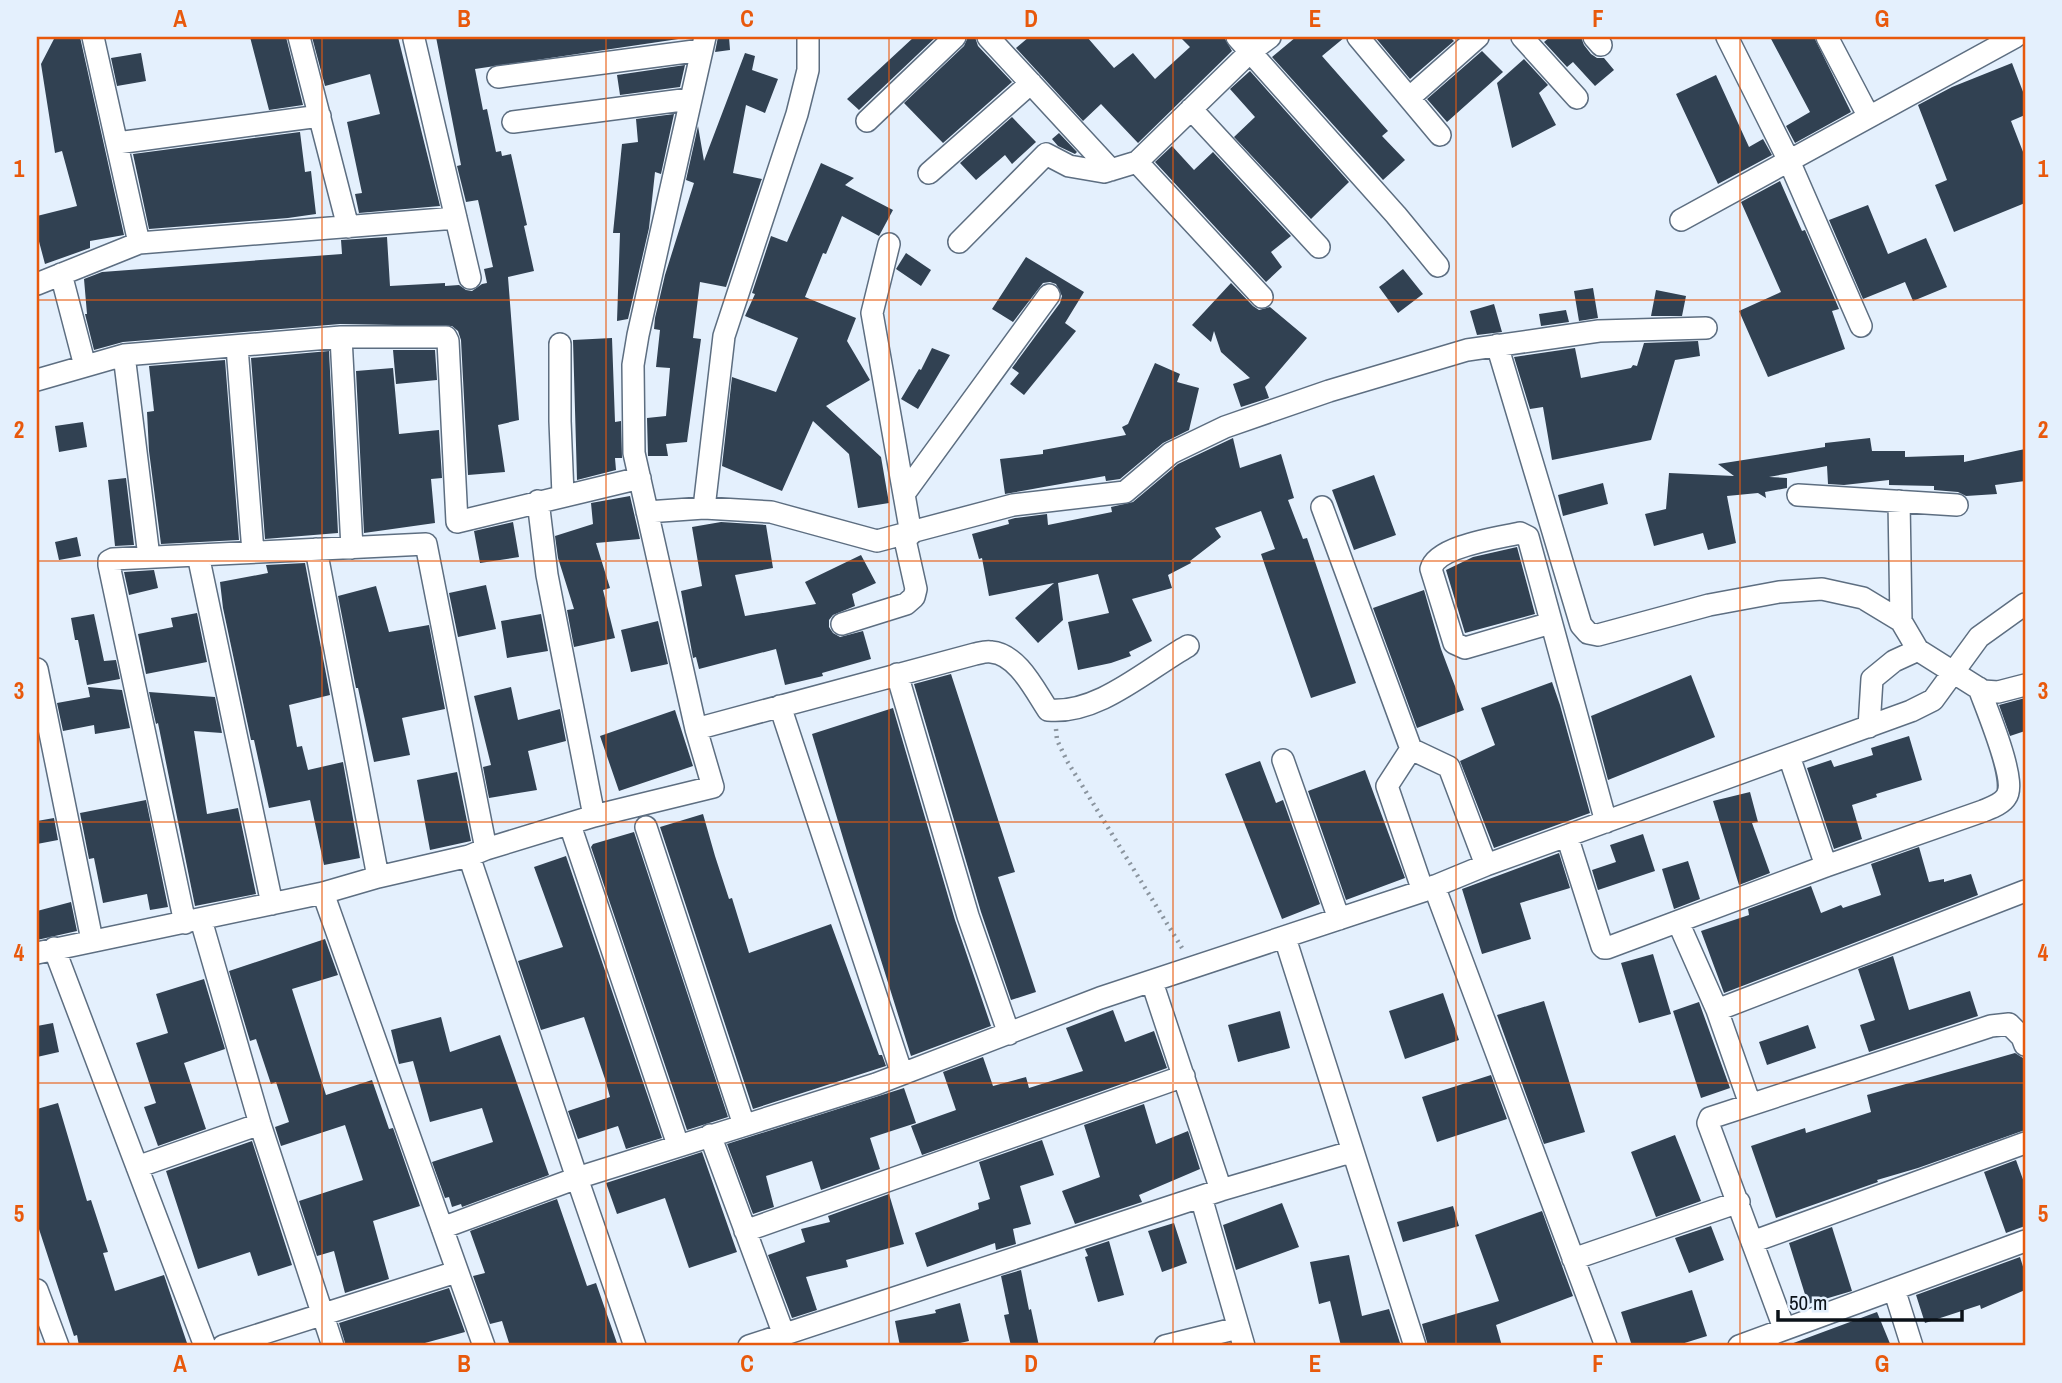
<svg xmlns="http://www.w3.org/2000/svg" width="2062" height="1383" font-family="'Archivo Narrow',sans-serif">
  <rect width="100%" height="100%" fill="#e4f0fd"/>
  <path fill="#314152" d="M55,37H80L124,235L90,241V248L45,264L37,234V216L77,206L62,151L55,153L41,64Z
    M250,37H286L303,105L269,110Z
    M312,37H398L440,206L359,213L355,194L362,193L347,122L380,114L370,74L325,86Z
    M436,37H692L475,69L483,110L487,109L496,152L501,151L502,156L511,154L527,225L524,226L534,271L508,277L519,420L498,425L505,472L468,475L461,340L458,331L452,326L340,324L123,342L94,350L85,314H87L84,279L102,272L342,254L341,240L387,237L390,286L445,283V286L459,285L466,290L472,291L482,284L487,283L484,269L493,267L478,200L466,202L457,166L461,165Z
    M718,37H729L730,50L715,52Z
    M914,37H936L859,110L847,99Z
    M968,37H975L978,46L1012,82L943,143L904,103L964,46Z
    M1029,37H1087L1114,68L1133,53L1155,79L1190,47L1180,37H1224L1232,51L1138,143L1101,104L1083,121L1016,48Z
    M1296,37H1345L1322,56L1388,131L1382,136L1405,160L1383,180L1272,57Z
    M1375,37H1450L1454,41L1410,79Z
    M1550,37H1581L1584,45L1591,54L1597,58H1604L1614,70L1595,86L1573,62L1567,67L1544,42Z
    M1770,37H1814L1851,112L1795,143L1786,126L1810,112Z
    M1482,51L1503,72L1447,122L1427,99Z
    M141,53L146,81L117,86L111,58Z
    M745,53L755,56L752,70L778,79L765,113L746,105L733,173L762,179L761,181L726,287L700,282L693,338L701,339L687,442L666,444L668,456H648L647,418L666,416L670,368L656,367L660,330L654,329L655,318L665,275L694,183L686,180L698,126L704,161Z
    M1524,59L1548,85L1539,93L1556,125L1512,148L1497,83Z
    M2012,63L2025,97V115L2011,121L2025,157V203L1954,232L1935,185L1947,180L1918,105L1952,87Z
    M685,65L680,87L620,95L617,75Z
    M1250,71L1349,182L1311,219L1234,137L1255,117L1230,89Z
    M1716,75L1749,147L1763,139L1772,155L1718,184L1676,94Z
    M674,114L661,174L655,172L649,228L628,319L617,321L620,233H613L622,144L638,142L636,119Z
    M1012,117L1036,142L1012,164L1005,155L976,180L960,163Z
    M300,132L305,172L311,171L316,214L288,218L149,229L133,154Z
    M1059,133L1077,152L1075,154L1058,146L1052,139Z
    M1172,146L1194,170L1213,152L1291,236L1271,252L1282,267L1266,282L1155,162Z
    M821,163L854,178L845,185L893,210L879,236L842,216L826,254L823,253L805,297L856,318L847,341L870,380L826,406L881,457L889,503L858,508L849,454L813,421L782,491L722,466L732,377L776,392L798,338L745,316L755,294L752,293L771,236L787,242Z
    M1780,181L1802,231L1805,230L1839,309L1832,311L1845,349L1768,377L1739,311L1781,292L1741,202Z
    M1868,205L1888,254L1926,238L1947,287L1913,301L1905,282L1863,299L1829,220Z
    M906,253L931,270L921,286L896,269Z
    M1026,257L1084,292L1065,323L1076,331L1024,395L1010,384L1019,373L1012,368L1060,303L1062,296L1056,284L1050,282L1043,283L1013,322L992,309Z
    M1403,269L1423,294L1398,313L1379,287Z
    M1231,283L1253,306L1259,310L1270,307L1307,338L1265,387L1269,398L1241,407L1233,384L1250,378L1221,352L1214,331L1211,342L1192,325Z
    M1593,288L1598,318L1579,321L1574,291Z
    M1656,290L1686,296L1682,316H1651Z
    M1494,304L1502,332L1477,335L1470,311Z
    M1566,310L1569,322L1541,326L1539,314Z
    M612,338L615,422L621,421L622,458H615L616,470L577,480L573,340Z
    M1698,341L1700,356L1675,360L1651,440L1552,460L1543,407L1530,409L1514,357L1575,348L1581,378L1631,368L1633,365L1637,366L1644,343Z
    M932,348L950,355L918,409L901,399L919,369L921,370Z
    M393,350H435L437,380L396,384Z
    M329,351L338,533L265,539L251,358Z
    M225,360L239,540L161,544L149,451L147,412L154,411L149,366Z
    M1155,363L1180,374L1177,382L1199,388L1189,430L1163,443L1120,479L1106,481L1105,476L1005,494L1000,459L1043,454V450L1126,435L1122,427L1128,424Z
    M393,368L399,434L439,430L442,478L431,479L435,523L364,533L356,371Z
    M83,422L87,447L59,452L55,426Z
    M1233,438L1240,468L1281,454L1294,498L1288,500L1303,539L1307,538L1356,683L1311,698L1261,554L1275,549L1261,511L1215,528L1221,537L1190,561L1191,563L1168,575L1172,588L1132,599L1152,641L1129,652L1131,656L1111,663L1078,670L1068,622L1109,613L1098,574L1058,583L1063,620L1038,643L1015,618L1054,583L989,596L982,558L979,559L972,534L1009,524L1008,520L1015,518L1047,514L1048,525L1112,512L1111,507L1133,502L1178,464Z
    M1870,438L1872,451H1905V457L1964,455V462L2025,449V481L1995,485L1997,494L1966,496L1958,492L1934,490V486L1889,485V480L1844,485L1828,484L1827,466L1769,477L1787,478V488L1765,492L1766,498L1758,493L1727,496L1736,543L1708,550L1703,533L1654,546L1645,514L1666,509L1669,473L1734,476L1718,464L1825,447V443Z
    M1374,475L1396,535L1354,550L1332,490Z
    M126,478L134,545L115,546L108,480Z
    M1603,483L1608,504L1563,516L1558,495Z
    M630,496L640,539L596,543L610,588L603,590L615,638L574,647L567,610L574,609L558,558L555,536L593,524L591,503Z
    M513,522L519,557L480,563L474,531Z
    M721,522L766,525L773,568L735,575L745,616L816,604L805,582L861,555L876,583L852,594L855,606L833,615L829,620V627L833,633L840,637L863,631L871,659L822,673L823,676L785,685L776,649L699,669L696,657L693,658L681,591L702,586L692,527Z
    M77,537L81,556L59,560L55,542Z
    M1517,547L1535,614L1465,633L1446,570L1473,557Z
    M305,563L330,695L289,705L297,747L302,746L308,770L343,762L360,858L324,865L310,800L269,808L254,740H251L223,608L220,582L268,573L266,565Z
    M154,570L158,588L129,595L124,572Z
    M486,585L496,629L458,637L449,593Z
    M376,586L389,632L429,625L445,709L402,718L410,755L374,762L358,688H356L338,596Z
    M1424,590L1441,649L1464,710L1417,728L1373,608Z
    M197,613L207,662L146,674L138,634L173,627L171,618Z
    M94,614L104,661L116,660L120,679L87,685L78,640H75L71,618Z
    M541,614L548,651L507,658L501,621Z
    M658,621L668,664L631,672L621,630Z
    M951,674L1015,872L998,877L1036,992L1011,1000L981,912L914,684Z
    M1691,675L1715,737L1608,780L1591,716Z
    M1552,682L1560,705L1590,813L1494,848L1460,761L1495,745L1481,708Z
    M88,687L122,690L130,728L95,734L94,725L63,731L57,703L90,697Z
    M511,687L518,720L560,709L566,741L528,751L537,790L489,798L483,767L491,765L474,696Z
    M149,692L215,697L222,733L194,731L207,814L238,808L256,894L195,906L158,723L156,724Z
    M2025,698V731L2010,736L1999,705Z
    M893,708L955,920L991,1026L911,1056L849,858L812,734Z
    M675,710L693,766L619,791L600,736Z
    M1909,736L1922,780L1876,794L1877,797L1852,805L1862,839L1834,849L1807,768L1831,760L1834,767L1873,755L1871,748Z
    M1260,761L1276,803L1283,800L1320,904L1282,919L1225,774Z
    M1365,770L1405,878L1346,900L1308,791Z
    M457,772L471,841L430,850L417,780Z
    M1750,792L1758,822L1752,823L1770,873L1739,885L1713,801Z
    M146,800L168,907L150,910L147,894L103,903L94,858L89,859L80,813Z
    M703,814L715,856L729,899L732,898L749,953L831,924L879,1055H882L886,1066L753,1109L660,827Z
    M54,818L58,840L37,844V821Z
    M634,832L728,1117L687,1130L591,847L593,844Z
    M1643,834L1655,871L1598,890L1592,870L1616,862L1610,845Z
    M1919,847L1929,882L1944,879V882L1971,874L1978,895L1724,993L1701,931L1749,915L1748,909L1811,886L1821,913L1841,905L1843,908L1881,895L1871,864Z
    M1559,853L1570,888L1520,903L1531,939L1482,954L1462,889Z
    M566,856L662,1138L626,1149L618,1126L578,1139L568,1111L610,1097L605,1079L584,1017L541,1030L518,961L563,947L534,867Z
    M1688,861L1700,899L1674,909L1662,869Z
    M71,902L77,931L37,940V911Z
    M325,939L338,975L292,989L326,1095L372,1080L389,1129L393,1128L420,1206L373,1221L389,1279L345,1293L334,1251L317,1256L299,1201L363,1180L345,1125L281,1146L275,1127L289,1122L276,1082L271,1084L256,1039L250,1041L229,971Z
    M1653,954L1671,1014L1639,1023L1621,963Z
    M1893,956L1909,1010L1970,991L1978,1016L1869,1052L1860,1025L1875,1020L1858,969Z
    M204,979L225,1049L184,1063L206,1129L158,1146L144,1107L156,1103L136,1043L168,1033L156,994Z
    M1443,993L1459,1040L1405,1059L1389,1011Z
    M1544,1001L1585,1132L1544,1144L1497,1015Z
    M1699,1002L1730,1088L1701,1098L1673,1011Z
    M1113,1010L1125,1042L1154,1031L1167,1068L922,1155L911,1126L956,1110L943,1072L983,1057L993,1086L1026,1077L1029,1088L1083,1071L1066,1028Z
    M1280,1011L1290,1048L1238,1062L1228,1025Z
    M441,1017L450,1052L500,1035L549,1175L462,1207L461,1204L452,1207L449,1197L445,1198L432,1162L493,1142L482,1108L430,1122L413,1061L399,1064L391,1030Z
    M53,1023L59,1052L37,1057V1026Z
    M1808,1025L1816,1048L1767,1065L1759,1042Z
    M2015,1053L2023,1058L2025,1067V1130L1918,1168L1877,1180L1878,1182L1776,1218L1751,1146L1805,1128L1806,1133L1871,1112L1867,1095Z
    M1491,1075L1507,1119L1437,1142L1422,1097Z
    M904,1088L916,1123L870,1138L880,1169L821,1190L812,1161L766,1176L774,1207L753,1214L727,1144Z
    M58,1103L87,1201L91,1200L108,1252L103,1253L115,1291L164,1275L188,1346H79L77,1335L74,1336L37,1223V1109Z
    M1144,1104L1156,1144L1188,1131L1200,1169L1139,1195L1142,1202L1075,1224L1062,1191L1100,1177L1084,1125Z
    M1675,1135L1701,1201L1656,1217L1631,1152Z
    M1042,1140L1054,1175L1020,1186L1031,1224L1013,1229L1016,1244L996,1250L995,1243L927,1267L915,1233L979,1209L978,1203L990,1199L979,1162Z
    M252,1141L292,1265L258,1276L250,1252L198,1269L166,1171Z
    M702,1152L737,1252L689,1268L665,1198L617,1214L606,1183Z
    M2016,1160L2025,1185V1226L2006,1233L1984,1172Z
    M889,1194L904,1244L846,1260L848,1267L806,1277L817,1310L792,1318L768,1255L805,1242L801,1229L830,1222L828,1216Z
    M557,1199L587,1286L596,1283L618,1346H510L502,1321L490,1324L473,1276L485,1273L470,1231Z
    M1282,1203L1299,1247L1236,1270L1223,1225Z
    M1453,1206L1459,1226L1403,1242L1397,1222Z
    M1542,1211L1573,1296L1496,1325L1502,1346H1428L1422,1324L1499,1301L1475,1235Z
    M1174,1223L1187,1263L1162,1272L1148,1231Z
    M1711,1226L1724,1260L1689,1273L1675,1238Z
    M1832,1227L1852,1291L1808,1304L1789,1243Z
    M1109,1241L1124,1295L1098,1302L1085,1257L1088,1256L1085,1249Z
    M1349,1255L1362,1316L1389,1309L1401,1346H1341L1330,1301L1319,1304L1310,1262Z
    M2020,1257L2025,1273V1290L1981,1309L1980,1305L1925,1323L1916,1295Z
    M1021,1270L1029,1310L1031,1309L1039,1346H1011L1004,1315L1009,1314L1001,1276Z
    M449,1288L465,1332L414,1346H346L339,1323Z
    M1692,1290L1707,1336L1675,1346H1632L1621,1312Z
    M960,1303L969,1341L947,1346H900L895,1321L936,1313L935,1310Z
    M1877,1312L1891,1346H1789L1788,1345Z"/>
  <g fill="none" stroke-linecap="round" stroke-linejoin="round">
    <defs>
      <path id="minor" d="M93,37L139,243
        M299,37L348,227
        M988,37L1111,170
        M1237,37L1396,215L1438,266
        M1358,37L1440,135
        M1522,37L1577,98
        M1594,37L1601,45
        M1727,37L1789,161L1861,326
        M1827,37L1869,117
        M414,39L470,278
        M498,77L702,50
        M1409,98L1478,37
        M1191,109L1319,247
        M867,121L955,37
        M513,122L690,99
        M117,143L320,116
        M929,173L1031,83
        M1681,220L2015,37
        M959,242L1046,154L1069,166L1104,172L1137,162
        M889,244L872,313L911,534
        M61,274L85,366
        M37,284L139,243L456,218
        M1262,297L1137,162L1250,52L1270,37
        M341,337L352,548
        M560,344V421L563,495
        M1497,345L1581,625L1588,633L1598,635L1709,605L1779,592L1822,589L1863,598L1901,621L1918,650L1983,691L1998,692L2025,685
        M237,347L253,552
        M124,355L149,557
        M37,380L124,355L341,337H446L448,341L457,522L640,478
        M904,494L1049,295
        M1798,495L1957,505
        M538,501L547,575L594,816
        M1899,501L1901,621
        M1322,507L1411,749L1387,786L1423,891
        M704,508L724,336L797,114L808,70V37
        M647,512L704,508L771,512L877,541L1013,505L1125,492L1171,453L1225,427L1329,391L1467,350L1599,331L1706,328
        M316,549L378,877
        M198,555L272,904
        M1551,623L1465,648L1454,643L1431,569C1437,546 1498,538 1520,533L1528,537L1606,822
        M842,624L906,604L914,597L916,589L904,535
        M37,669L92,940
        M897,674L968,916L1009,1034
        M780,706L902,1074
        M1869,727L1872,679L1894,661L1918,650
        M696,729L975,654C980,653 986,651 991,652C1018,654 1035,691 1048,710C1098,715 1147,669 1188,646
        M1411,749L1449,767L1486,865
        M1789,756L1826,866
        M1283,760L1339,919
        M570,825L678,1145
        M646,827L744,1125
        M1567,836L1602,946L1604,948H1607L1826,866L1983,811C1990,808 2002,804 2006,797C2018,782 1986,708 1979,688
        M469,856L577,1178L635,1346
        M1434,886L1606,1346
        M323,893L484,1346
        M201,920L260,1124L333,1346
        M1678,922L1717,1010L1750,1104
        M185,923L109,565V561L113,559L426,544L486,849
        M1285,938L1415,1346
        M54,948L205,1346
        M37,953L323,893L378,877L469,856L486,849L594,816L713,787L696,729L634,453L633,365L638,335L705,37
        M1152,982L1221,1190
        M1717,1010L2025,891
        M710,1135L784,1335
        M137,1167L260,1124
        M1201,1197L1244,1346
        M442,1228L577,1178L876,1084L1100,998L1423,891L1486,865L1911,711L1933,700L1979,637L2025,604
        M745,1231L1184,1076
        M1752,1242L2025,1143
        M1573,1259L1739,1202
        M1894,1289L1912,1346
        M37,1290L58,1346
        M1784,1328L1708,1123L1710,1118L1991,1026L2009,1024L2022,1037L2025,1045
        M223,1346L456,1272
        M749,1346L1221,1190L1351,1152
        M1165,1346L1238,1328
        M1739,1346L2025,1241"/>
    </defs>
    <use href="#minor" stroke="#5d6e81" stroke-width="24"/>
    <path stroke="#8b959f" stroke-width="4.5" stroke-dasharray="2 5" stroke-linecap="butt" d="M1056,729L1057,740L1067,761L1182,948"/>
    <use href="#minor" stroke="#fff" stroke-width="21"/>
  </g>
  <path fill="none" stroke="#e8590c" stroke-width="2" stroke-opacity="0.55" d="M322,37V1346M606,37V1346M889,37V1346M1173,37V1346M1456,37V1346M1740,37V1346M37,300H2025M37,561H2025M37,822H2025M37,1083H2025"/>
  <rect width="2062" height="1383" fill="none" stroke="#e4f0fd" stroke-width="77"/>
  <path d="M1778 1310v10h184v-10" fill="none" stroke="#0b1219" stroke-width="3.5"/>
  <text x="1789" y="1310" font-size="21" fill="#0b1219" stroke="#e4f0fd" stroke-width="5" paint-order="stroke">50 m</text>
  <rect x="38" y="38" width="1986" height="1306" fill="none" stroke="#e8590c" stroke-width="2.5"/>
  <g font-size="23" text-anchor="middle" font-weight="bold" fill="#e8590c">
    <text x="180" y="27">A</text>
    <text x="464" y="27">B</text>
    <text x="747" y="27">C</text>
    <text x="1031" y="27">D</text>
    <text x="1315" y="27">E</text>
    <text x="1598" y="27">F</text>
    <text x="1882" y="27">G</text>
    <text x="19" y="177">1</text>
    <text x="2043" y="177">1</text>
    <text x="19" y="438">2</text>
    <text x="2043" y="438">2</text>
    <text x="19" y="699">3</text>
    <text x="2043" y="699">3</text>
    <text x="19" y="961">4</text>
    <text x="2043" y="961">4</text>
    <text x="19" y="1222">5</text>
    <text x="2043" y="1222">5</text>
    <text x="180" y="1372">A</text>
    <text x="464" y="1372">B</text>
    <text x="747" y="1372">C</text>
    <text x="1031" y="1372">D</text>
    <text x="1315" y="1372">E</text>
    <text x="1598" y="1372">F</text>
    <text x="1882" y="1372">G</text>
  </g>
</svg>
